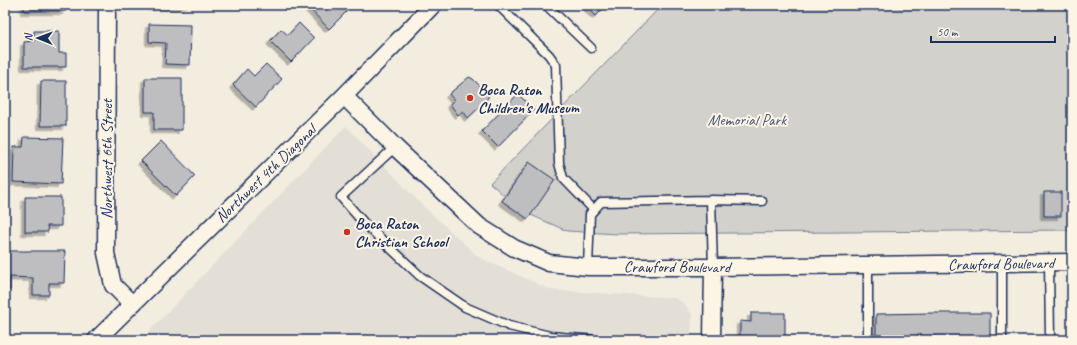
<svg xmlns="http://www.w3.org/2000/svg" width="1077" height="345" font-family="Caveat,sans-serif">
  <defs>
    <filter id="shadow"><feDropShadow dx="-3.5" dy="3.5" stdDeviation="0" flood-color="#0004"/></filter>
  </defs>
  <rect width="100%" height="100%" fill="#f3ede0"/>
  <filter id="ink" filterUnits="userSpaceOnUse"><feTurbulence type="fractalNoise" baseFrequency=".025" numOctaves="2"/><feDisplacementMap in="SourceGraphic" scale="8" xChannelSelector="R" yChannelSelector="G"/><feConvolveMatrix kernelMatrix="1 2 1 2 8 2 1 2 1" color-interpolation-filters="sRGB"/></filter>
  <g filter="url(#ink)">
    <path fill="#e3dfd6" d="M346,126L422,205L480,258L551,290L675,298L685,304L692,315L691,340H141Z"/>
    <path fill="#d3d1cc" stroke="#778095" d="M662,5H1072V230L618,234L567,231L522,211L490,183Z"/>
    <path fill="#bebec0" stroke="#1b2f5e" filter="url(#shadow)" d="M24,5H66V11H24Z
      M151,5H187V6L151,7Z
      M306,5H353L329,29Z
      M585,5H606L596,16Z
      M299,23L314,38L291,62L270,41L281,29L288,35Z
      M149,24L191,25L190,65L165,64L166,43L149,42Z
      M34,31H59V53H66V67H24V42L34,41Z
      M266,64L282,79L256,107L233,85L247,69L254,76Z
      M469,77L473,79L489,95L486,101L468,118L463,111L458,115L450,104L454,100L449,94Z
      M145,78H182V130H154V112H145Z
      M41,81H66V126H40Z
      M518,94L534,110L498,147L482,131Z
      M24,137L63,138L61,184L13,182L14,147H23Z
      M161,141L195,176L176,196L141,161Z
      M529,162L555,180L528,219L502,201Z
      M1044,192H1061V216H1044Z
      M25,197H61V226H47L48,232H25Z
      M5,251H65L64,283H49V295H33V278L10,277V290H5Z
      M751,313H785V340H740V321L751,322Z
      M932,313H990V340H876V314Z"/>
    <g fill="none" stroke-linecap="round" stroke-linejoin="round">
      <defs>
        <path id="service" d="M498,5L549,55L556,65L559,163L563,178L594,210
          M546,5L591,48
          M395,147L341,197L363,222L420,276L465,307L509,326L550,336L594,340
          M1049,262L1050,340
          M588,267L590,214L601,202L711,200
          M713,267L711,200L762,201
          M868,340V265
          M1002,340V263"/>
        <path id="minor" d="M107,5L106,253L113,285L132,304
          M344,96L395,147L479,226L514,248L549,263L588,267H713L1072,262
          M96,340L344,96L433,5
          M712,340L713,267"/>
      </defs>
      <use href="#service" stroke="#1b2f5e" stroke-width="11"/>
      <use href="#minor" stroke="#1b2f5e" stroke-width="19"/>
      <use href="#service" stroke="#fcf5e5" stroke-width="8"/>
      <use href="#minor" stroke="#fcf5e5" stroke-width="16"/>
    </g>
  </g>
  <g fill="#c8321e" stroke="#fcf5e5" stroke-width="1.5">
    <circle cx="470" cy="98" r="4"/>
    <circle cx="347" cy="232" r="4"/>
  </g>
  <g text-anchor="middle" stroke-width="4" stroke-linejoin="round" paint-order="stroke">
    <g font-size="16" font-weight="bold" fill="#1b2f5e" stroke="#fcf5e5" text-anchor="start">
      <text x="478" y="95">Boca Raton<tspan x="478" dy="18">Children's Museum</tspan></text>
      <text x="355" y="229">Boca Raton<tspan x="355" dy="18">Christian School</tspan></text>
    </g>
    <g font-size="16" fill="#49587a" stroke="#fcf5e5">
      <text x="747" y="125">Memorial Park</text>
    </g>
    <g font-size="16" fill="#1b2f5e" stroke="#fcf5e5">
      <text transform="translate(106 159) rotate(-90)" y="6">Northwest 6th Street</text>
      <text transform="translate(265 173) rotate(-44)" y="6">Northwest 4th Diagonal</text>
      <text transform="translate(1001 263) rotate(-1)" y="6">Crawford Boulevard</text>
      <text x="677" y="272">Crawford Boulevard</text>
    </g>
  </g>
  <rect width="1077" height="345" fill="none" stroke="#fcf5e5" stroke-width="20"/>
  <rect x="10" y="10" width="1057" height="325" fill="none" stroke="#1b2f5e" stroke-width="1.5" filter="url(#ink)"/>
  <g transform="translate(38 38) rotate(271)" stroke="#fcf5e5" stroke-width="3" paint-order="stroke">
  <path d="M0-3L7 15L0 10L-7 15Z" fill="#1b2f5e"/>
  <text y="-6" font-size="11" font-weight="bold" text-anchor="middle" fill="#1b2f5e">N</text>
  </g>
  <path d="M931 36v6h124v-6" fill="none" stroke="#1b2f5e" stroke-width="2"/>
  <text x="937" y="36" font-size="12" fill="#1b2f5e" stroke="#fcf5e5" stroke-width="3" paint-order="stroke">50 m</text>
</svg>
